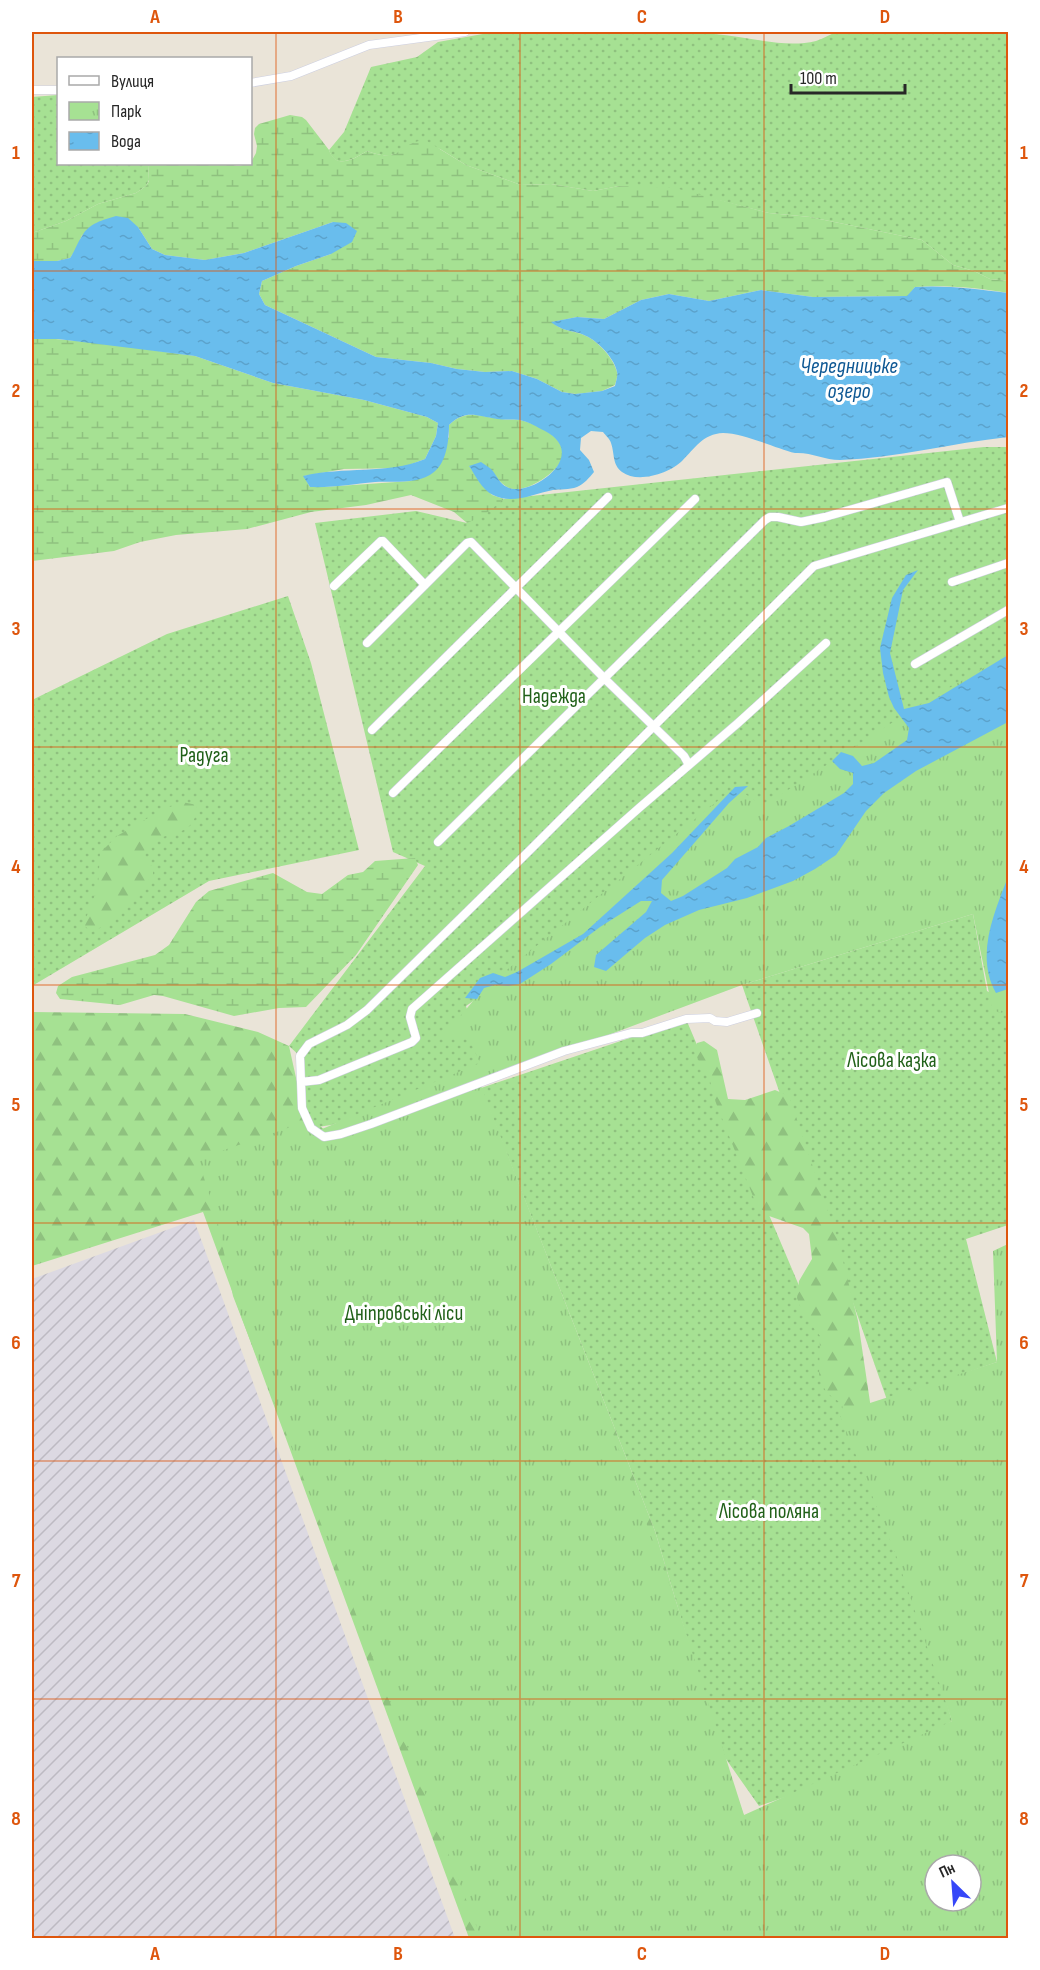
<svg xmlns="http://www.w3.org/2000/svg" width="1040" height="1970" font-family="'Sofia Sans Condensed',sans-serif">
  <defs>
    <pattern id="industrial-furrows" width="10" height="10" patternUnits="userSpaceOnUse" patternTransform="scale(1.5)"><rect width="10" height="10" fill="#dcd9e2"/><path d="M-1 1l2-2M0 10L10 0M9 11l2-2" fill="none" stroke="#bdbac2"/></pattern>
    <pattern id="grass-dots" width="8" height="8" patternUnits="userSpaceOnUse" patternTransform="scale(1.5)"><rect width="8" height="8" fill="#a6e193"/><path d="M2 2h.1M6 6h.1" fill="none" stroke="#8fc17f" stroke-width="1.8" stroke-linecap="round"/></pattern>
    <pattern id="forest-firs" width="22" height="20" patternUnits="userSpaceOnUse" patternTransform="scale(1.5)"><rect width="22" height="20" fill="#a6e193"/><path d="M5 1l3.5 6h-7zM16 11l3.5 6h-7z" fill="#8fc17f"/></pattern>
    <pattern id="wetland-marsh" width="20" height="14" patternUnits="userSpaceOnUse" patternTransform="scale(1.5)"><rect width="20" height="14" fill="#a6e193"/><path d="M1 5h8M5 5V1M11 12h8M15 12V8" fill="none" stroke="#8fc17f"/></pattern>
    <pattern id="park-tufts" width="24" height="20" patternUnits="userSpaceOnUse" patternTransform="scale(1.5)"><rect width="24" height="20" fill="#a6e193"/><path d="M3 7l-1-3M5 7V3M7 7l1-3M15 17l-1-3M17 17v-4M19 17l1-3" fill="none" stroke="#8fc17f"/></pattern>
    <pattern id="water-ripples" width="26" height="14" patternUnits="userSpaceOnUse" patternTransform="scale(1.5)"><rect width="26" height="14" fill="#69bded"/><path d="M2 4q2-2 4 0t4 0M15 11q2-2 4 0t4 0" fill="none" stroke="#5ba2cb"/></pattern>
  </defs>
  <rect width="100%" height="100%" fill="#eae4d8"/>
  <path fill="url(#industrial-furrows)" d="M194,1220L455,1938H32V1279Z"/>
  <path fill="url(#grass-dots)" d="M494,32H664C680,36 697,32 714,34C747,36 783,49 816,41C823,39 830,34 837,32H1008V281L990,279L974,271L953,265L922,240L810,217L769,213L718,200L619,186L593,191L551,184L521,185L466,165L440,149L413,143C394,156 390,159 367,151C354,159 335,170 329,150L344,132L371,67L417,57L438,42Z
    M58,95V164H148L149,180L146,186L136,193L98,204L66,221L32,233V97Z
    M984,447H1008V655L624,897L466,1006L488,1079L331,1125L311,1128L300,1096V1056L289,1046L425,866L393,852L315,523L416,511L467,523L504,499Z
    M288,596L311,663L359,850L209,881L32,986V700L167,634Z
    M973,914L987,991L1008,1003V1225L966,1239L997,1362L887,1400L742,985Z
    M686,1019L878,1472L952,1721L882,1764L759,1806L721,1752L655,1531L481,1088Z"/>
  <path fill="url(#forest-firs)" d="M182,802L197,805C196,845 155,825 143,854L153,868V875C138,892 112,925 91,932L85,926L86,918L98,887L100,853L117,836L160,811Z
    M32,1012L185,1014L258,1032L289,1046L300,1096L310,1117L328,1133L481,1088L655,1531L721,1752L788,1938H469L203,1212L32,1266Z
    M704,1041L717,1050L728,1099L745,1100L775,1090L789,1096L838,1241L858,1321L874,1429L856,1451L848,1446L842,1404L827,1393L819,1379L820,1336L803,1314L797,1298L799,1281L812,1259L809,1234L803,1228L769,1216L756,1204L716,1103L707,1070L702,1067L694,1051L697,1043Z"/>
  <path fill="url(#wetland-marsh)" d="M290,115L302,117L306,120L329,150C336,170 354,159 367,151C403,164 397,143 425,140L466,165L521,185L551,184L593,191L619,186L675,188L769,213L810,217L922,240L953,265L974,271L990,279L1008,281V293C978,288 946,285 915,287L908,296L813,297L761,290L709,301L669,294L641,300L604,319L577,317L552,322C562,332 574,330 586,336C598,341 614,359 617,372C618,376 616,381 615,385L602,391L576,394L562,392L537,379L512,371L485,372L457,369L431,363L376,357L265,305L259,294L262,281L296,266L331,254L333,222L244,253L205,260L165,255L152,249L138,227L82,235L77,248L70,258L57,261H32V233L66,221L98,204L136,193L146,186L149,181L148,164H230C241,168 241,164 250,164L256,153L257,146L254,134L255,128L259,124Z
    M45,338L108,344L195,356L273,383L364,400L427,417L438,423L436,436L425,459L401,468L344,469L304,476L310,487H324L411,481L449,437V425C467,408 480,417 501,419C507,420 514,419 520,420C537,424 571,439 561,461C554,475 522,496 507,487C500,483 496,476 491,470L469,466L492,495L504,499L483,516L467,523L454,512L411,495L366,505L311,512L247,529L176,535L140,542L114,551L32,561V339Z
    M415,858L418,865L356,955L306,1007L279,1008L234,1016L163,996L154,995L120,1005L60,999L56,993L58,986L72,977L155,955L169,945L196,902L209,891L273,873L307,892L322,894L348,875L363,872L375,861Z"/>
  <path fill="url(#park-tufts)" fill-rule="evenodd" d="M1008,654V1014L994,1011L992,1008L973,914L742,985L480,1083L549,1262L679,1611L744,1815L952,1721L896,1555L839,1413L997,1362L993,1251L1008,1244V1938H481L233,1296L217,1219L198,1159L305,1122L310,1134L480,1063L468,1036L441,1039L484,988L735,787L763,806L918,706ZM935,1865H971V1901H935Z"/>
  <path fill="url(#water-ripples)" d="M116,216L128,218L138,227L152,249L165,255L205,260L244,253L333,222L346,223L357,231L352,242L331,254L296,266L262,281L259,294L265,305L376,357L431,363L457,369L485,372L512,371L537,379L562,392L575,394L602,391L615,386C616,381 618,376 617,372C615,359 598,341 586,336C572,329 565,333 551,322L577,317L604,319L641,300L669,294L709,301L761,290L813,297L907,296L915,287C946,285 977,289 1008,293V437C952,443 896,458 840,460C824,460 811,452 795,453C775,448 743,433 723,433C703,434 695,448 682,461C670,473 638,484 622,472C612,464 615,455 611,443C610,439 606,436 603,432L591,431L581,438L580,450L589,460L594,472C589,478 584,484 577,487C569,490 560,489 553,490C533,494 513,505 493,495C481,489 476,476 469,466L481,462C484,464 489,467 492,470C497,476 500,484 507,487C528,499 592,456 545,431C537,427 529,422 520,420C512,419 504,420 497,419C476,416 466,409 449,425C449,439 447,462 434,472C419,485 393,481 375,482C353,484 332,488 310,487L303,476C344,466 386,475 425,459L436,436L438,423L427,417L364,400L273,383L195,356L58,339H32V261H57L70,258C75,251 77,243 82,236C89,223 103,220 116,216Z
    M918,570L903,590L890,653L904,709L929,703L1008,655V722L916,771L884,793L866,811L836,855L815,869L793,881L747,898L699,910L665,925L645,938L606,971L594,967L596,955L646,912L652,901H641L600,927L551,964L520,984L508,986L495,985L484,988L477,999L465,998L480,978L493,973L505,977L517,972L583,934L672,853L735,787L748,786L729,803L662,880L661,893L671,901L683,896L727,868L735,859L758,847L766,838L789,826L844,793L853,784V773L840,769L832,761L841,752L853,756L862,766L874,763L907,740L909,728L894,708L889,697L883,673L880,648L892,598L906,575Z
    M1008,877V989L996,993C975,956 994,913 1008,877Z"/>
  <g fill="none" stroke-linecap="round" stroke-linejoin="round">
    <defs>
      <path id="street" d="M250,83L291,76L369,45L465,32
        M32,90H58
        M952,582L1008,563
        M334,586L381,541H383L425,585
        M367,643L467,543L471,542L605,679L684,756L689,765
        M915,664L1008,610
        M372,730L608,497
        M393,793L695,499
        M438,842L765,520L770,517H778L801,522L825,517L947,482L960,522
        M757,1013L727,1022L715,1021L710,1018L686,1019L642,1033H631L564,1051L371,1124L341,1134L324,1137L311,1128L302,1108L300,1056L309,1044L347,1025L367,1010L531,849L814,566L1008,508
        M301,1082L319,1080L412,1042L416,1038L410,1017L412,1009L639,808L738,723L826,643"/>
    </defs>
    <use href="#street" stroke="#cdcfe0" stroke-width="9"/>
    <use href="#street" stroke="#fff" stroke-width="8"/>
  </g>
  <path fill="none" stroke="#de560d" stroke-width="1.5" stroke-opacity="0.55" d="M276,32V1938M520,32V1938M764,32V1938M32,271H1008M32,509H1008M32,747H1008M32,985H1008M32,1223H1008M32,1461H1008M32,1699H1008"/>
  <g text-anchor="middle" stroke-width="6" stroke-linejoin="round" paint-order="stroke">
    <g font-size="21" fill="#216119" stroke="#fff">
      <text x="554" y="703">Надежда</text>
      <text x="204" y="762">Радуга</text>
      <text x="892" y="1067">Лісова казка</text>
      <text x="404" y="1320">Дніпровські ліси</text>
      <text x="769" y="1518">Лісова поляна</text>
    </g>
    <g font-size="22" font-style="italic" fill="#0e5894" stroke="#fff">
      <text x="849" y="373">Чередницьке<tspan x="849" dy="25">озеро</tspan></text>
    </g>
  </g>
  <rect width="1040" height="1970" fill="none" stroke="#ffffff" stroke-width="66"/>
  <rect x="57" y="57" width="195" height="108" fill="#ffffff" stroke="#a9a9a9" stroke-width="1.5"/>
  <rect x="69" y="76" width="30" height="9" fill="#ffffff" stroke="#a9a9a9" stroke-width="1.5"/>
  <text x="111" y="87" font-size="18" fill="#272727">Вулиця</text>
  <rect x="69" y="102" width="30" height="18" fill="url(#park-tufts)" stroke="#a9a9a9" stroke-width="1.5"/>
  <text x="111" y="117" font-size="18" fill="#272727">Парк</text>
  <rect x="69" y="132" width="30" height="18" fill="url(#water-ripples)" stroke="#a9a9a9" stroke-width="1.5"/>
  <text x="111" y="147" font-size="18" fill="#272727">Вода</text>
  <g transform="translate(953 1883) rotate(335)"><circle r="28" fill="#ffffff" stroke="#a9a9a9" stroke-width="1.5"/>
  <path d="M0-4.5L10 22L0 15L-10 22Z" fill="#3647f8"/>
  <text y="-9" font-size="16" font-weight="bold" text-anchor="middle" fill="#272727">Пн</text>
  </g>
  <path d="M791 84v9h114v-9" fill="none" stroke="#272727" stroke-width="3"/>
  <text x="800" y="84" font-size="18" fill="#272727" stroke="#ffffff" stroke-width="4.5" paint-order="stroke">100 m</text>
  <rect x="33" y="33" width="974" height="1904" fill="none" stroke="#de560d" stroke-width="2"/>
  <g font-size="20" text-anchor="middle" font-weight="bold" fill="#de560d">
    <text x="155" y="23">A</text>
    <text x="398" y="23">B</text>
    <text x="642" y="23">C</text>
    <text x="885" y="23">D</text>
    <text x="16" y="159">1</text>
    <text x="1024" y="159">1</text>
    <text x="16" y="397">2</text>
    <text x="1024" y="397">2</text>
    <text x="16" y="635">3</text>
    <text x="1024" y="635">3</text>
    <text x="16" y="873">4</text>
    <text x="1024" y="873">4</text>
    <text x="16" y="1111">5</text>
    <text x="1024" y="1111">5</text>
    <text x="16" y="1349">6</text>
    <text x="1024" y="1349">6</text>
    <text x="16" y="1587">7</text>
    <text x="1024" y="1587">7</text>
    <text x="16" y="1825">8</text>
    <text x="1024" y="1825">8</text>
    <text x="155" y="1960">A</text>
    <text x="398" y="1960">B</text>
    <text x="642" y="1960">C</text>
    <text x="885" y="1960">D</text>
  </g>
</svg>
